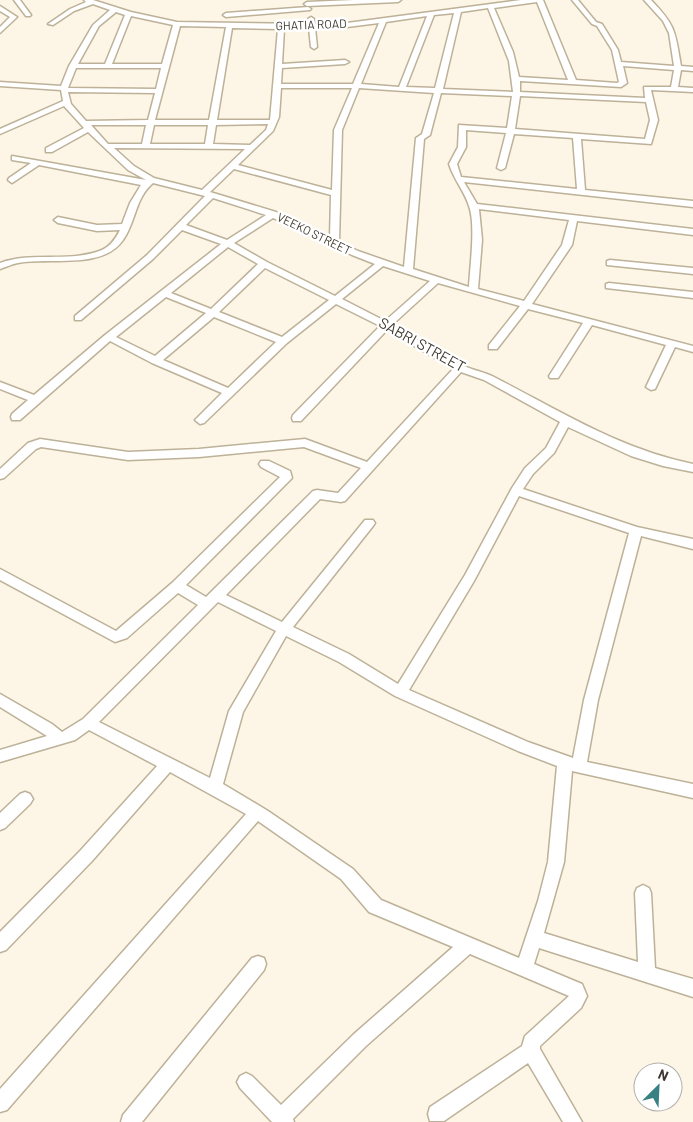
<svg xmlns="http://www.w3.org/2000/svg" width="693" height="1122" font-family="Barlow,sans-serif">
  <rect width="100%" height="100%" fill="#fdf6e6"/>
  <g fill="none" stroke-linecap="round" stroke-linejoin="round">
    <defs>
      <path id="street" d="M14,0H20L31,15L30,16H26Z
        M84,0H93L131,12L177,22L308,24V19L311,17L314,19L315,24L347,23L521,0H543L576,80L617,83L619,82L612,50L597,26L592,24L572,0H578L596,22L602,24L618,50L621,62L674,66L669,33L663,21L644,0H651C676,26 675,31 681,66L693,67V71L681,70L678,87L693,88V92L651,90L658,120L651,144L581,139L585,190L693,201V207L464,182L477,204L693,229V235L577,221L572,245L532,304L693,346V352L675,347L655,389L651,390L646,387L666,345L592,325L558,378H550L549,376L583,323L528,309L497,349H489V345L520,306L438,283L392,325C415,338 438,353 462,365C472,370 484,372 494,377C560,411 619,449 693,464V472L663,466L631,456L568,427L554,453L533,474L523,489L637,527L693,539V549L641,536L598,700L587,762L693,784V798L572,771L564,862L544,933L638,962L635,893L637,888L643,885L649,888L651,893L655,968L693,979V997L539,948L534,964L582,984L587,996L581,1008L540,1046V1049L582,1122H563L528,1063L444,1121H430L428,1114L430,1107L522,1046L525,1036L569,996L470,954L366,1046L293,1119L294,1122H272L240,1088L237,1082L240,1076L246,1073L252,1076L281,1105L354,1034L453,947L369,912L341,879L258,821L7,1110L0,1112V1089L246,814L170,772L92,861L6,950L0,952V932L80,851L157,766L89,730L75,740L0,762V750L47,736L0,707V694L52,724L62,732L83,719L198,605L178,593L127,638L115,642L0,580V569L116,631L172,583L280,477L261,467L259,464L261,461H269L290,471L292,478L186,585L206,597L313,491L317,490L338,493L361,468L304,447L199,457L128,460L41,447L36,449L4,478L0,479V469L28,443L40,439L128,452L199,449L305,439L367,462L453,369L387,330L301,421H293L292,418L293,415L380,326L336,304L287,343L204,423L200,424L195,420L222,393L152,363L110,341L20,420H12L11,417L12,414L28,400L0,389V382L34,395L105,335L221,244L182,230L153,259L81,320H75V316L147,255L205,196L153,183C135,198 136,222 123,240C103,270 49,257 18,263C12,264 6,267 0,269V263C32,251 71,263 102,250C111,246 116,238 120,230L97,231L58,223L54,220L58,217L97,225L122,224L130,203L141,185L39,165L12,183L8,180L9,178L31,163L12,160V156L146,180L128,170L88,132L52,152H46V148L84,128L64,106L0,134V129L63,101L61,90L0,86V82L61,86L69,66L93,25L110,10L93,4L74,11L53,25L48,24L70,9L86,2ZM537,2L568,80L519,77L513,52L494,8ZM488,8L509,61L513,92L443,89L461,12ZM116,12L125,15L105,64H78L99,26ZM454,13L435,88L406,87L434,15ZM131,16L173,25L162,64H112ZM427,16L399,87L361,84L386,22ZM379,23L353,84H281L282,68L345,64L349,62L345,60L282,64L284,29L309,28L311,47L314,49L317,47L315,28L347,27ZM180,26L226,27L209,120H155ZM232,28L278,29L270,120H217ZM623,66L674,70L671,87H644L645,98L520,92V81L621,87L627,83ZM76,68H161L156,89L68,88ZM281,88H352L334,130L332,190L238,165L273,131L279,117ZM359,88L434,93L422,134L416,138L404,267L358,251L339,242L342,130ZM68,92L155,93L148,120L86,121L71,104ZM441,93L512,96L507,128L459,125L458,147L449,164C454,180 465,192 469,206C476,225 470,266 469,287L413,269L424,139L430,135ZM520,96L646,102L650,120L645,139L515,129ZM268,124L266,130L250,145L213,144L216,125ZM91,125H146L142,144H108ZM154,125H208L205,144H150ZM466,130L506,133L497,168L501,170L505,168L514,134L573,138L577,189L461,177L457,164L466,147ZM114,148L245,149L202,190L154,178L134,166ZM234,169L331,195L330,238L276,212L210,192ZM213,198L266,215L227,240L186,225ZM479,209L569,220L562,245L524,301L478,289L482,240ZM273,218L352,255L375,264L335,296L267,262L234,243ZM228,247L258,264L211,309L171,293ZM383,266L430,281L385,321L342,299ZM265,268L329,300L282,337L219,312ZM166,297L206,313L155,356L116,337ZM214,317L276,342L228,388L163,360ZM461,372L484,380L560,422L546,448L525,468L512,488L465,575L398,684L349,654L293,627L373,526L375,523L373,520H365L282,622L226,595L320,499L341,502L345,501ZM519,496L629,533L584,700L573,758L528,742L409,690L474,581ZM218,602L276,631L229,711L210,778L99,722ZM286,636L339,662L395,696L518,751L557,766L548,862L538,901L519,958L381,900L353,869L268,811L223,784L243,712Z
        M354,0H401L398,2L307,6L304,4L307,2Z
        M0,6L17,17L0,33V27L10,17L0,11Z
        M308,7L311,9L310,10L226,17L223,15L226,13Z
        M610,260L693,268V274L607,265V261Z
        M609,283L693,292V298L606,288V284Z
        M25,792L30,794L33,799L30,804L5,828L0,830V813L20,794Z
        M258,956L264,958L266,964L264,970L142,1122H121L123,1115L252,958Z"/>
    </defs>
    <use href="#street" stroke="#bdb198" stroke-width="3"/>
    <use href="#street" fill="#fff" fill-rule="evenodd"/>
  </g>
  <g text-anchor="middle" stroke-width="5" stroke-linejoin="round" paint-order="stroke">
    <g font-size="12" fill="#3d382e" stroke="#fff">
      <text transform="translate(311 25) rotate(-2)" y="4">GHATIA ROAD</text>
      <text transform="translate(314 234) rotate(26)" y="4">VEEKO STREET</text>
    </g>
    <g font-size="15" fill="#3d382e" stroke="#fff">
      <text transform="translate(422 345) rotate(29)" y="5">SABRI STREET</text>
    </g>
  </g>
  <g transform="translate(658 1087) rotate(24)"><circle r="24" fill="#ffffff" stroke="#b1afab"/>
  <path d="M0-4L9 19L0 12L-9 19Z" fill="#388182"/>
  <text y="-8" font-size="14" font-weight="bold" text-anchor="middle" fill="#3d382e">N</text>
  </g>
</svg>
